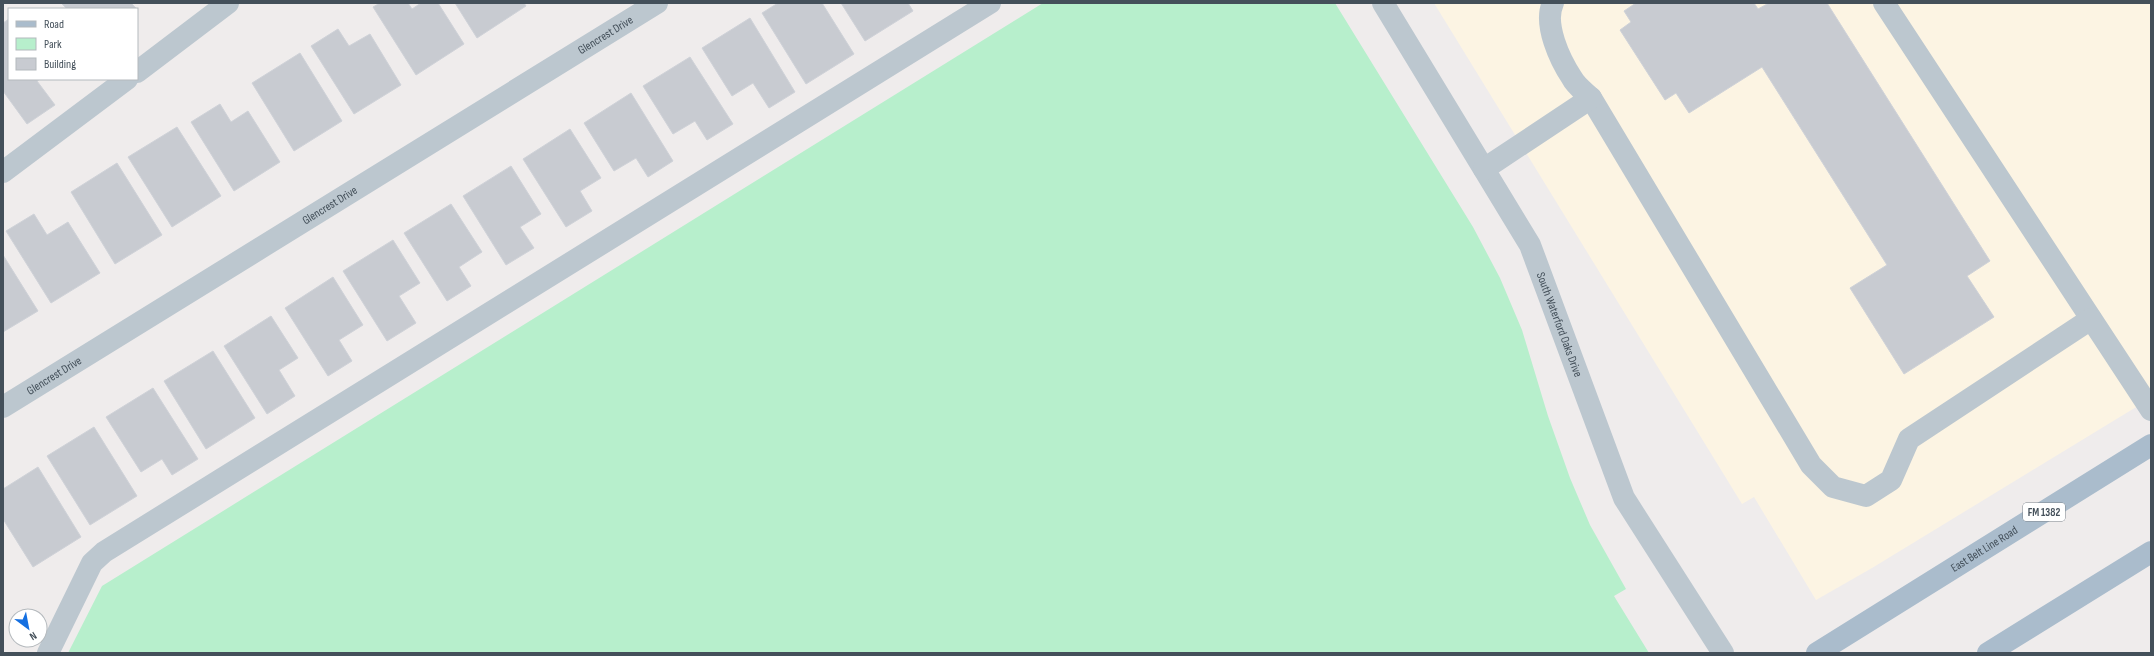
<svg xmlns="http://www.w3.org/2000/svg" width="2154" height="656" font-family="'Sofia Sans Condensed',sans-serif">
  <rect width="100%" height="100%" fill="#efecec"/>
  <path fill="#fcf4e3" d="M1434,3H2151V398L1872,568L1816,600L1754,497L1742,504Z"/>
  <path fill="#b7efcc" d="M1043,3H1335L1473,227L1500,278L1522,330L1548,416L1570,478L1590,525L1626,589L1614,596L1649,653H68L102,586Z"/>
  <path fill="#c8cbd1" stroke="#cfd2d8" d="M61,3H131L137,9H67Z
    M380,3H408L412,9L421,3H438L464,44L416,75L373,7Z
    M455,3H524L526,6L477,38Z
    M778,3H822L854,54L806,84L762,13Z
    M841,3H908L913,11L865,41Z
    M1636,3H1754L1758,9L1769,3H1827L1990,261L1967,276L1994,317L1904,374L1850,288L1887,265L1762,67L1689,113L1676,93L1665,100L1620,30L1631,22L1624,11Z
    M750,18L795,92L769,108L753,83L732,96L702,48Z
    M9,19V79H40L37,81L55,105L27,124L3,91V23Z
    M338,29L349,46L370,34L401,85L354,114L311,46Z
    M300,53L342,121L294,151L252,83Z
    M690,57L733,124L707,140L695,121L673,134L643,86Z
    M631,93L673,161L648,177L636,158L614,171L584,123Z
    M220,104L231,122L248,111L280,162L234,191L191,122Z
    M177,127L221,196L172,227L128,157Z
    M570,129L601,178L580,191L592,211L566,227L523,159Z
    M117,163L162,235L115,264L71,192Z
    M511,166L541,214L520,227L534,248L506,265L463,196Z
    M451,204L482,252L459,267L471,286L447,301L404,233Z
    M34,214L47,235L68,222L100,273L51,303L6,231Z
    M393,240L420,283L399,296L416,323L387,341L343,271Z
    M3,255L38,311L3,332Z
    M333,277L363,325L339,340L352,361L328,376L285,308Z
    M271,316L298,358L279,370L295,396L267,414L224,346Z
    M213,351L255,418L206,449L164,381Z
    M153,388L198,459L172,475L162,459L141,472L106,417Z
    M94,427L137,496L90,525L47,456Z
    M38,467L81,537L33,567L3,519V489Z"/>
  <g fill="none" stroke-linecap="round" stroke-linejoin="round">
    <g stroke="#bcc7cf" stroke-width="22">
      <path id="s1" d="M1383,3L1530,245L1624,498L1723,653"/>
      <path d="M1884,3L2151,410"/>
      <path d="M137,72L228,3"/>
      <path d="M1591,98L1811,465L1833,487L1866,496L1891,480L1909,439L2091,319"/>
      <path d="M1484,169L1591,98C1585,92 1576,86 1572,78C1560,60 1543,24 1553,3"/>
      <path d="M3,172L127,79"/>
      <path id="s2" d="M3,407L657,3"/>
      <path d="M48,653L92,563L104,552L990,3"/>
    </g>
    <g stroke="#aabccc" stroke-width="22">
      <path id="s3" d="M1817,653L2151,445"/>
      <path d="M1988,653L2151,552"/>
    </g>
  </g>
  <g text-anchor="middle" stroke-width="3" stroke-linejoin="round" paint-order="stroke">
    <rect fill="#fff" stroke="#7c848c" stroke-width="1" x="2023" y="503" width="42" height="18" rx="3"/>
    <g font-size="11" font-weight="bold" fill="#44505a">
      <text x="2044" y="516">FM 1382</text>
    </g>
    <g font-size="12" fill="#44505a" stroke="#fff">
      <text dy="4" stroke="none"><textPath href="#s2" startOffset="708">Glencrest Drive</textPath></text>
      <text dy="4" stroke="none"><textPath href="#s2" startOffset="384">Glencrest Drive</textPath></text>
      <text dy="4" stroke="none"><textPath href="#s1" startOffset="368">South Waterford Oaks Drive</textPath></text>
      <text dy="4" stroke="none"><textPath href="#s2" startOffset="60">Glencrest Drive</textPath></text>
      <text dy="4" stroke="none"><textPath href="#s3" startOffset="197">East Belt Line Road</textPath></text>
    </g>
  </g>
  <rect width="2154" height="656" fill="none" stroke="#44505a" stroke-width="8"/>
  <rect x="8" y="8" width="130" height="72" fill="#ffffff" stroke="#b4b9bd"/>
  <rect x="16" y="21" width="20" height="6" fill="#aabccc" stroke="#b4b9bd"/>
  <text x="44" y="28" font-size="12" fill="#44505a">Road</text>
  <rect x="16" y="38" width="20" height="12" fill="#b7efcc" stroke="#b4b9bd"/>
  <text x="44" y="48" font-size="12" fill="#44505a">Park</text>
  <rect x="16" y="58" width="20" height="12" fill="#c8cbd1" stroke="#b4b9bd"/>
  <text x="44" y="68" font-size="12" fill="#44505a">Building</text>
  <g transform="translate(28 628) rotate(148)"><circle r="19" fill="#ffffff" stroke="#b4b9bd"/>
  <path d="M0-3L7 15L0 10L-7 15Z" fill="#146fe1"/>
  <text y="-6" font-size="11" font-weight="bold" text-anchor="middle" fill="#44505a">N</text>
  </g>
</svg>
